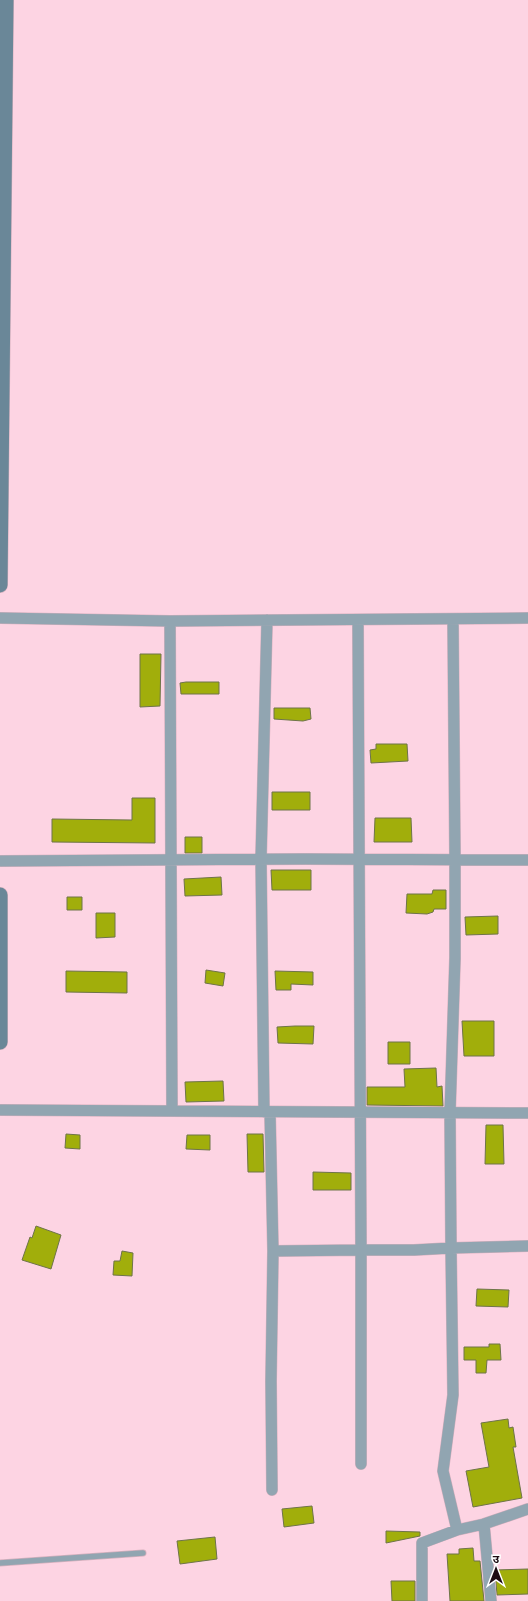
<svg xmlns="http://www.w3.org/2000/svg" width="528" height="1601" font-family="'PT Sans','Noto Sans Devanagari',sans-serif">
  <rect width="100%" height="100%" fill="#fdd4e3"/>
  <path fill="#a1ae0b" stroke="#6e7449" d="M140,654H161L160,706L140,707Z
    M186,682H219V694H181L180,683Z
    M274,708H310L311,719L303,721L274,719Z
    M376,744H407L408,761L371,763L370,750L376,749Z
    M272,792H310V810H272Z
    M132,798H155V843L52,842V819L132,820Z
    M375,818H411L412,842H374Z
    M185,837H202V853H185Z
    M271,870H311V890H272Z
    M221,877L222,895L185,896L184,879Z
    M433,890H446V909H434L433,912L427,914L406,913L407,894H432Z
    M67,897H82V910H67Z
    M96,913H115V937L96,938Z
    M498,916V934L466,935L465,917Z
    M206,970L225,973L223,986L205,983Z
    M66,971L127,972V993L66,992Z
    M275,971L313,972V985L291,984V990H276Z
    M462,1021H494V1056H464Z
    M295,1026H314L313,1044L278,1043L277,1027Z
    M388,1042H410V1064H388Z
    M436,1068L437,1087L442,1086L443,1106L367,1105V1087H405L404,1069Z
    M223,1081L224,1101L186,1102L185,1082Z
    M486,1125H503L504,1164H485Z
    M66,1134L80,1135V1149L65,1148Z
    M247,1134H263L264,1172H248Z
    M187,1135H210V1150L186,1149Z
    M313,1172L351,1173V1190H313Z
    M36,1226L61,1235L51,1269L22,1260L30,1237L32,1238Z
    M122,1251L133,1253L132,1276L113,1275L114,1261H120Z
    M477,1289L509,1290L508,1307L476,1306Z
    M489,1344H500L501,1360H487L486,1373H476V1360H464V1347H489Z
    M508,1419L509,1428L513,1427L516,1447H513L522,1498L473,1507L466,1471L489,1467L481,1423Z
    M312,1506L314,1523L284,1527L282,1509Z
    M386,1531L420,1532V1536L386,1543Z
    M215,1537L217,1559L180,1564L177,1541Z
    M473,1548L474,1561H480L484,1601H450L447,1554H459V1549Z
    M528,1569V1594L497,1595L495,1570Z
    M391,1581H415V1601H392Z"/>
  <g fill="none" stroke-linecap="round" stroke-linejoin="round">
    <defs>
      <path id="service" d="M0,1563L143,1553"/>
      <path id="minor" d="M0,618L170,621L528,618
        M170,621L172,1111
        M0,861L305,859L528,860
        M0,1110L528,1113
        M264,1112L261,859L267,620
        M270,1112L273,1251L361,1250L358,621
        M361,1464V1250H414L451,1248L450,1113L455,958V860L453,620
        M272,1490L271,1381L273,1251
        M457,1530L443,1471L453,1395L451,1248L528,1246
        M422,1601V1543L457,1530L484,1524
        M491,1601L484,1524L528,1509"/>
      <path id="secondary" d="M0,585L6,0
        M0,895V1042"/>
    </defs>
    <use href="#service" stroke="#d4b0bd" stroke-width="7"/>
    <use href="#minor" stroke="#d4b0bd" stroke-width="12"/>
    <use href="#secondary" stroke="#d4b0bd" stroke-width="16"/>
    <use href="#service" stroke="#91a5b1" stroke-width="5.5"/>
    <use href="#minor" stroke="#91a5b1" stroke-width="11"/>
    <use href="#secondary" stroke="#6a8798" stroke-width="15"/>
  </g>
  <g transform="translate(496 1569)" stroke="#ffffff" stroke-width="3" paint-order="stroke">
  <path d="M0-3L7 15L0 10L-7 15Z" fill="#1c0b12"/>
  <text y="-6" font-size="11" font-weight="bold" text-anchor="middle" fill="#1c0b12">उ</text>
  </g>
</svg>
